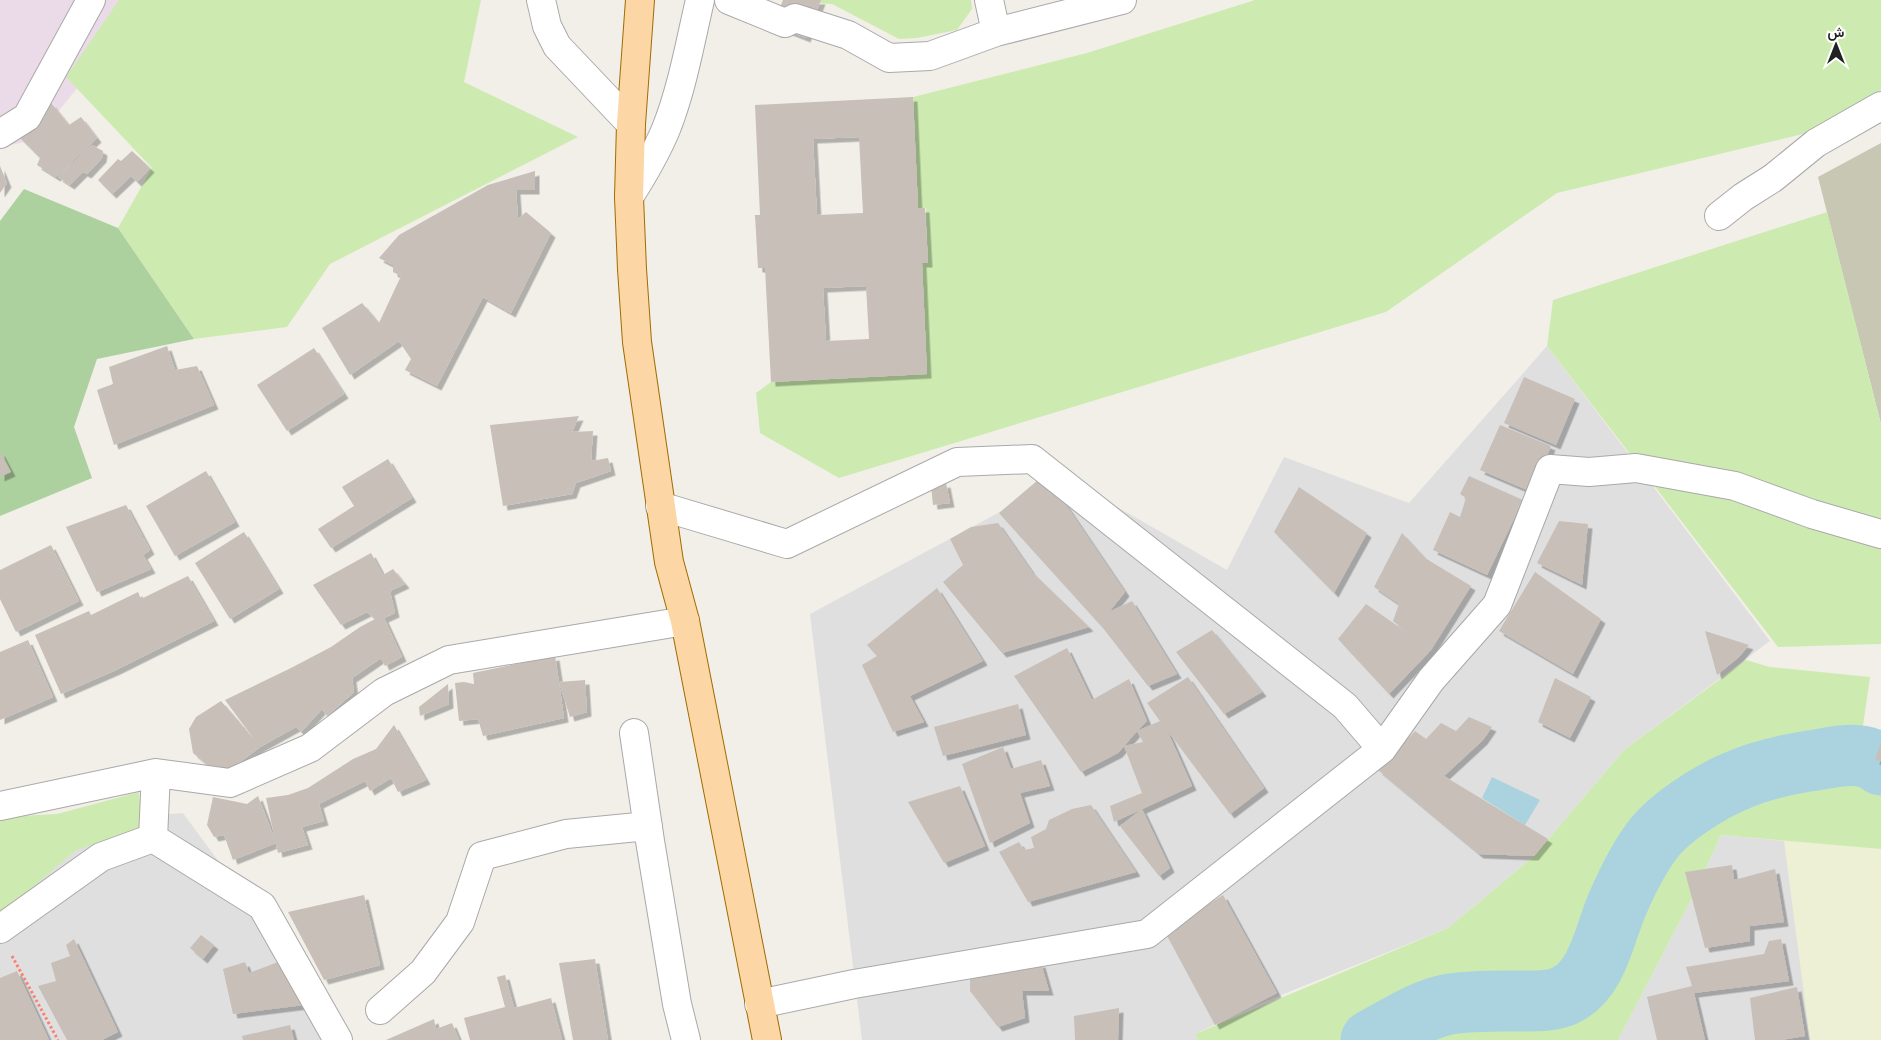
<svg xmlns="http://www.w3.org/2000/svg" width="1881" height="1040" font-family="Barlow,Vazirmatn,sans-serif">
  <defs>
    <filter id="shadow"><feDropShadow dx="4.5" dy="4.5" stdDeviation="0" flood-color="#0004"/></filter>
  </defs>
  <rect width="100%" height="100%" fill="#f2efe9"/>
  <path fill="#e0dfdf" d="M1547,346L1770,641L1624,750L1534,856L1448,928L1254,1006L1195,1034L1198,1040H862L810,614L1065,477L1227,570L1284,457L1409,503Z
    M183,813L350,1040H0V826Z
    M1721,835L1881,850V1040H1618L1692,898Z"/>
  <path fill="#ebdbe8" d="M0,0H136L87,76L35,140L0,147Z"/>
  <path fill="#c7c7b4" d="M1881,143V424L1818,177Z"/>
  <path fill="#eef0d5" d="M1784,841L1881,848V1040H1810Z"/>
  <path fill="#cdebb0" d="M119,0H481L464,82L578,137L330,264L287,327L194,339L118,228L152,168L66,77Z
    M788,0H971L972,9L957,30L917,38L899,39L832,4L793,2Z
    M1255,0H1881V90L1803,134L1557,193L1386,312L839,478L760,433L756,393L771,382L927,374L922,263H928L926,208H918L913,97L1087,53Z
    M1827,212L1881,424V644L1778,647L1547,346L1553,300Z
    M1746,660L1770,667L1870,677L1862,733L1881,748V849L1721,835L1692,898L1618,1040H1198L1195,1034L1448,928L1534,856L1624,750Z
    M139,792L142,826L75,851L0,915V817L57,814Z"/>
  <path fill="#add19e" d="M24,189L118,228L194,339L97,359L74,427L92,478L0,516V221Z"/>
  <path fill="#aad3df" d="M1492,777L1540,800L1525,825L1482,798Z"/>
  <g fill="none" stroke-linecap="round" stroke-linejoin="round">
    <path stroke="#aad3df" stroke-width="61" d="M1371,1040C1396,1027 1422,1009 1450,1004C1474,1000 1501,1001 1525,1001C1538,1001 1555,1001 1566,995C1598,979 1604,935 1617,905C1626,884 1637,861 1651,842C1667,819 1709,792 1736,781C1758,771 1784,765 1809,761C1831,758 1862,748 1881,765"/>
  </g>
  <path fill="#c7bfb8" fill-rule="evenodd" filter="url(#shadow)" d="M783,0H821L806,38L773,25Z
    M913,97L918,208H925L928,263H922L927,374L771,382L765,268H758L755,215H760L755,105ZM859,137L863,213L817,215L813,139ZM866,286L869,339L826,341L823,288Z
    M51,103L69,125L81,117L97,138L56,177L37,165L40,158L20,138Z
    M92,145L103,151L102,158L87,174L83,172L70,185L58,177Z
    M132,151L150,168L137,182L131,176L112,194L98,180L118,159L121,161Z
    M0,166L7,183L0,193Z
    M535,171V190H516L518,219L526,212L551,233L511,313L483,297L437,386L405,370L411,359L399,341L350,375L322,328L362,303L379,323L401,276L393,272V265L379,258L399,235L488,185Z
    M167,346L175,370L197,366L214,405L114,445L97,390L113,384L109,367Z
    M314,348L344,394L287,431L257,385Z
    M1524,377L1575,399L1556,445L1504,423Z
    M579,416L572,432L593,431L591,461L608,458L611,471L576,483L572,494L503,506L490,425Z
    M1500,425L1551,446L1532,492L1480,470Z
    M0,451L11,472L0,477Z
    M388,459L412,498L331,548L318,529L354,506L342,487Z
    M206,471L235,522L175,556L146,506Z
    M1045,474L1125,592L1109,612L1132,601L1177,674L1148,686L1103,628L999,513Z
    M1469,476L1523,500L1487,575L1433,550L1450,512L1460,517L1466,498L1460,494Z
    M946,483L950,503L933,505L931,486Z
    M1299,487L1367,533L1334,593L1274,532Z
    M126,505L150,550L143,555L151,569L97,592L66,527Z
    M1559,521L1588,524L1582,585L1537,563Z
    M998,523L1032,572L1089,627L1002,653L943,582L963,565L950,539L971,527Z
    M244,532L279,589L230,619L195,563Z
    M1402,533L1425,558L1471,586L1431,650L1389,694L1338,639L1366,604L1412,636L1393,621L1399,604L1374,587Z
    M51,545L79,601L16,632L0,599V570Z
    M371,553L383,575L393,569L405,584L390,591L395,613L384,618L402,657L385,666L381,658L352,678L354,692L327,716L322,709L301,732L296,727L260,747L232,768L212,769L193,753L189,729L196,717L221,701L257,743L225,700L291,668L331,647L360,627L375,619L367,612L341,625L313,585Z
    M1535,572L1601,619L1573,674L1499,631Z
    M188,576L214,621L116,670L61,694L35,635L89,611L91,615L138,592L141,599Z
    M937,588L983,661L910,696L924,722L893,732L862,665L877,656L867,645Z
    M1212,630L1262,692L1224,714L1176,652Z
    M1705,631L1749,645L1739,657L1717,675Z
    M28,640L53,697L0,720V652Z
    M1067,648L1092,700L1129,679L1147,721L1137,731L1160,721L1147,703L1188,677L1264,788L1230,814L1167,730L1192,786L1114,822L1110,806L1142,793L1124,746L1143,742L1137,731L1118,753L1081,772L1014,676Z
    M555,656L559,682L585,680L587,712L570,717L559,682L564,718L483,736L478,719L459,721L455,683L464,682L474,684L473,673Z
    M1555,678L1591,697L1570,738L1538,722Z
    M448,684L449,704L420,716L419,707Z
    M1018,704L1026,735L943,756L934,727Z
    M1469,717L1492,727L1483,740L1444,776L1548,839L1534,856L1479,854L1378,770L1415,731L1426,739L1441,723L1456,731Z
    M394,725L426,780L398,792L391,778L370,791L365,781L319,804L324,821L302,827L308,845L278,853L266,798L288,795L308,788L353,759L376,749Z
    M1881,742V761L1875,760Z
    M1003,747L1011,769L1041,760L1050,786L1020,793L1030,823L990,843L962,764Z
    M960,786L985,846L944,863L908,802Z
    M258,796L276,843L233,860L224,835L214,837L207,825L213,797L247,804Z
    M1091,805L1136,872L1028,902L999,852L1019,842L1024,850L1034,848L1031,837L1046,829L1049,820L1072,809Z
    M1142,809L1170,868L1159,876L1120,826Z
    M1732,865L1734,880L1775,869L1784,922L1750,926V941L1705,948L1685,872Z
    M364,895L380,965L324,980L288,912Z
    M1223,895L1277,993L1215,1025L1165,932Z
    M201,935L214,945L203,959L190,948Z
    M74,939L118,1032L102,1040H67L38,986L56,981L51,963L70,956L66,945Z
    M1781,939L1789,981L1694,993L1705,1040H1657L1647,997L1692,986L1686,967L1764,954L1769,941Z
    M286,959L304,1005L233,1014L223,969L245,962L249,973Z
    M595,959L608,1040H573L559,963Z
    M1041,963L1049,991H1022L1025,1018L998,1027L970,991V974Z
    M17,971L49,1040H0V978Z
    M505,975L514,1008L551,998L562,1040H470L464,1018L505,1007L497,977Z
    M1797,987L1805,1036L1781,1040H1755L1750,998Z
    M1119,1008L1118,1040H1075L1074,1016Z
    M434,1019L436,1029L452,1023L459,1040H386Z
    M290,1025L294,1040H243L242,1036Z"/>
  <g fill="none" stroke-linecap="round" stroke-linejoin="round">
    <defs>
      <path id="minor" d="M541,0L547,26L557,46L631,124
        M729,0L785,23L795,18L848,35L889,58L930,56L996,32L1122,0
        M989,0L996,32
        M0,134L27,117L91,0
        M629,197C643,175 656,153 666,129C682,89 690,43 700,0
        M1719,216L1743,197L1773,178L1816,143L1881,106
        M660,506L787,544L957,462L1032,459L1345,706L1382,749
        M634,733L650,841L677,1004L686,1040
        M0,806L156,773L230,783L310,748L384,692L449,660L685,621
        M153,838L262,906L338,1040
        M0,929L101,857L153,838L156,773
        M759,1004L854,984L1147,934L1382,749L1431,680L1497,605L1550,469L1589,472L1636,468L1735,486L1812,514L1881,534
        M380,1010L423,972L460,922L482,856L566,834L648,826"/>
      <path id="major" d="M640,0L631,124L629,197L632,269L637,342L669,562L685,621L767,1040"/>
    </defs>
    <use href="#minor" stroke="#a9a9a9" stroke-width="30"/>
    <use href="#major" stroke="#a06b00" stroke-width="30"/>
    <path stroke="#fa8072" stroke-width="3" stroke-dasharray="2.5 2.5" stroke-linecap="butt" d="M12,956L58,1040"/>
    <use href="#minor" stroke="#fff" stroke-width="28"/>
    <use href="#major" stroke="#fcd6a4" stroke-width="28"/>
  </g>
  <g transform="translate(1836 45)" stroke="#ffffff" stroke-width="4" paint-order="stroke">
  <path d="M0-4L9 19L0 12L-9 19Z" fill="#222222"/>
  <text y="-8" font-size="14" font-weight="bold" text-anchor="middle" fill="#222222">ش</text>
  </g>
</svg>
